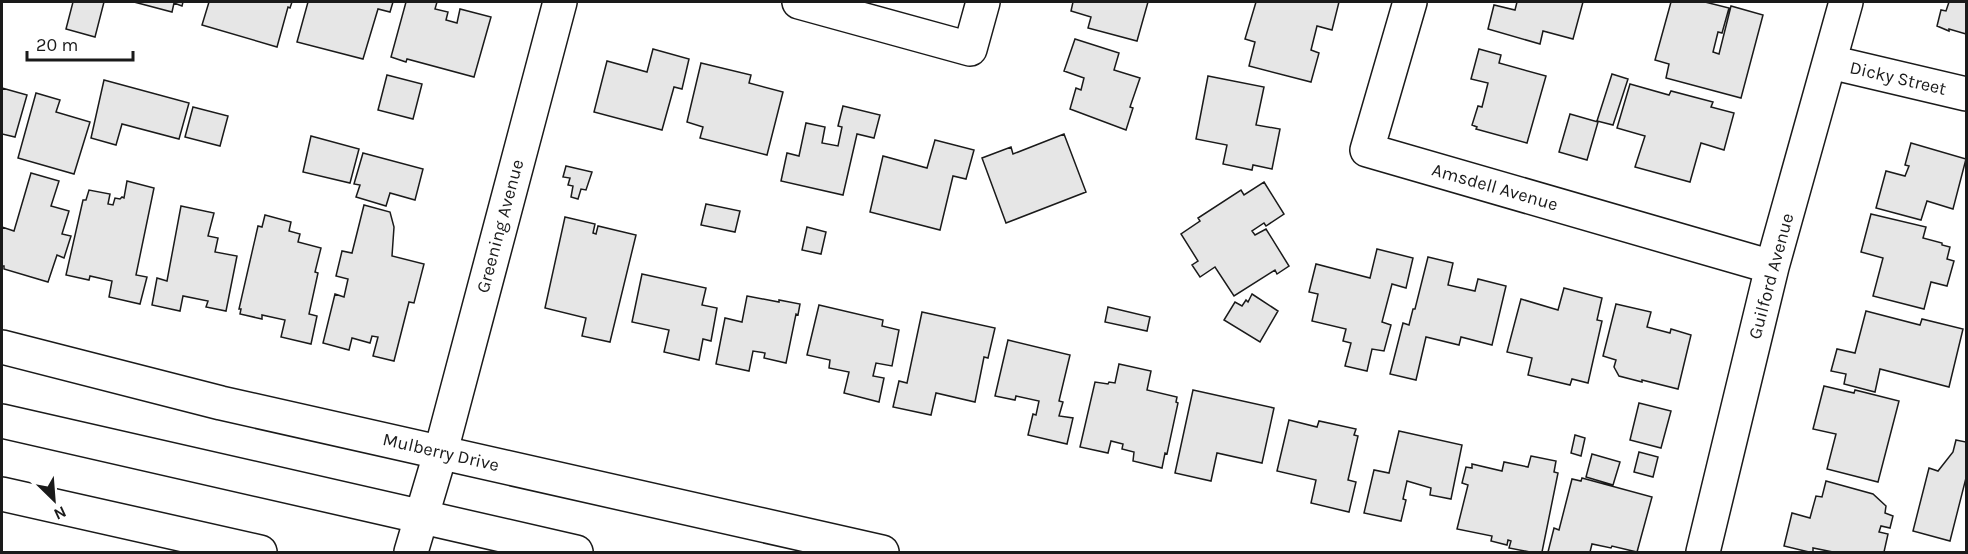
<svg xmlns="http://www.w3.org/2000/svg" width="1968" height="554" font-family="Karla,sans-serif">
  <rect width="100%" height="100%" fill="#fff"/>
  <path fill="#e6e6e6" stroke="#1a1a1a" stroke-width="1.5" d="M73,2H104L95,37L66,29Z
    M134,2H183L182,6L174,3L172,12Z
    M209,2H292L290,8L288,7L277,47L202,25Z
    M308,2H393L390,12L378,9L363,59L297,42Z
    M406,2H437L435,9L448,12L446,20L457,23L460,9L491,17L474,77L407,59L406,62L391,57Z
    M1073,2H1148L1137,41L1088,28L1091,17L1071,11Z
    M1256,2H1339L1332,30L1317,26L1311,50L1319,53L1311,82L1249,66L1255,42L1245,39Z
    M1517,2H1583L1573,39L1543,31L1540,44L1488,29L1494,5L1515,10Z
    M1671,2H1705L1729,8L1722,33L1718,32L1713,52L1719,54L1731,6L1763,15L1741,98L1666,78L1669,64L1655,60Z
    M1949,2H1966V34L1949,29V31L1937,26L1941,10L1946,11Z
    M1075,39L1119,53L1114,70L1140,78L1130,107L1133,108L1126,130L1070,109L1076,88L1081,90L1084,78L1064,71Z
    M653,49L689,59L682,89L674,87L662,130L594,112L607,61L647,72Z
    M1479,49L1501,55L1499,63L1546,76L1527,143L1476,129L1477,127L1472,125L1478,106L1482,107L1488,83L1471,79Z
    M701,63L751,75L749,83L783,92L767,155L700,138L703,127L687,122Z
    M1612,74L1628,79L1613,125L1597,121Z
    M387,75L422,84L413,119L378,110Z
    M1208,76L1264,87L1256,125L1280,129L1272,169L1253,165L1252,170L1223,164L1227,145L1196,139Z
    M104,80L189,103L179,139L122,124L116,145L91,138Z
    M1630,84L1669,95L1671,91L1713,102L1711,107L1734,113L1724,150L1701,143L1690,182L1635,167L1645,136L1617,128Z
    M2,88L27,95L15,137L2,134Z
    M36,93L60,100L56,112L90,122L74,174L18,158Z
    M843,106L880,115L874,138L857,134L843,195L781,181L787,153L799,156L806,123L825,127L822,143L838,146L842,127L838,126Z
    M193,107L228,116L220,146L185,137Z
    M1570,114L1598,122L1587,160L1559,152Z
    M1064,134L1086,192L1006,223L982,158L1011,147L1013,154Z
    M311,136L359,149L350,183L303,172Z
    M935,140L974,150L966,179L953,176L940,230L870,212L883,156L927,168Z
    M1911,143L1966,159L1953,209L1927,201L1921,220L1876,208L1886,171L1905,176L1909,166L1905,165Z
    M363,153L423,169L415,200L390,193L386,206L356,197L360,185L354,184Z
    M566,166L592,172L586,190L581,189L578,199L571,197L573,186L568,185L570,178L563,177Z
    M31,173L59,181L51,206L69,211L62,234L71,236L64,258L57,255L48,282L4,269V266H2V227L14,231Z
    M127,181L154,188L136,275L147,277L140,304L109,297L112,281L90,276L89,280L66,275L83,200H86L89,190L110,194L108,204L113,205L115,198L120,199L122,197L124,198Z
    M1264,182L1284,214L1266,226L1264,223L1252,231L1255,235L1266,229L1289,266L1277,274L1275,270L1234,296L1215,267L1200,277L1192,265L1198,261L1181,234L1200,221L1198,218L1241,190L1244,195Z
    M706,204L740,211L735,232L701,225Z
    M364,205L390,212L394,227L392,256L424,264L414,303L409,302L394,361L373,356L378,337L372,336L370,343L352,338L349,350L323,343L335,294L344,297L348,279L336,276L342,251L352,253Z
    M181,206L214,213L208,236L218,238L215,252L237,256L226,311L206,307L208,301L183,296L180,311L152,305L157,278L167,281Z
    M1871,214L1926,227L1923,238L1942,243V245L1950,247L1947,259L1954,261L1947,286L1931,282L1924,309L1873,296L1883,258L1861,252Z
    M265,215L291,222L289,231L300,234L298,242L321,248L315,272L318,273L309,314L317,316L311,344L281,337L285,320L262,315V319L240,314L241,309H239L258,226L262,227Z
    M565,217L595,224L593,233L596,234L598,226L636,235L610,342L582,336L586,318L545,308Z
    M807,227L826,232L821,254L802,250Z
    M1377,249L1413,258L1406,288L1392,284L1382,322L1391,325L1384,351L1372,349L1367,371L1345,366L1351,343L1343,341L1346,329L1312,321L1318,294L1309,292L1316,264L1370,278Z
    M1428,257L1453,263L1448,285L1475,291L1478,279L1506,286L1492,345L1461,337L1459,345L1426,337L1416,380L1390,374L1403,323L1409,325L1413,309H1415Z
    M642,274L706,288L702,305L717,308L711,341L703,339L699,360L664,352L669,330L632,322Z
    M1564,288L1602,298L1597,320L1602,321L1588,383L1572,379L1570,385L1528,375L1532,358L1507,352L1521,299L1558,310Z
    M1252,294L1278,311L1260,342L1224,320L1235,302L1242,306L1246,300L1248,302Z
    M747,296L779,302V300L800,304L798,315L796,314L786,363L764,358L765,353L753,351L749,371L716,364L725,318L742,322Z
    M1616,304L1651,312L1647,327L1670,333L1671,329L1691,335L1678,389L1642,380V382L1619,376L1614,367L1616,360L1603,356Z
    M819,305L883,320L882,326L899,330L892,366L876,363L873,376L884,378L879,402L844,393L849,372L829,368L830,360L807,355Z
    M1108,307L1150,317L1147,331L1105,322Z
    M1866,311L1920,325L1922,319L1963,329L1949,387L1880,369L1875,392L1844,384L1846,374L1831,371L1837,349L1855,353Z
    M922,312L995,328L988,358L984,357L975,402L936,393L931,415L893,407L899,381L907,383Z
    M1008,340L1070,355L1059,401L1063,402L1059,416L1073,418L1067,444L1028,435L1033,414L1036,415L1039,401L1016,396L1015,400L995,396Z
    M1119,364L1151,371L1147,390L1177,397L1176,402L1178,403L1167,454L1165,453L1162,468L1133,461L1134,452L1122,449L1123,444L1111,441L1108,453L1080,447L1095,382L1108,384L1109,382L1115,383Z
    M1824,386L1854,393L1855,390L1899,401L1878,482L1827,469L1836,434L1813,429Z
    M1193,390L1274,408L1262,463L1217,453L1211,481L1175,473Z
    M1639,403L1671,411L1661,448L1630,440Z
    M1289,420L1317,427L1319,421L1356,429L1354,435L1358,436L1348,480L1356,482L1349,512L1311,503L1316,480L1277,471Z
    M1399,431L1462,445L1451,499L1430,495L1431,488L1407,481L1403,499L1406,500L1401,521L1364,513L1374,470L1389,473Z
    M1575,435L1585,438L1581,456L1571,453Z
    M1956,440L1966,442V478L1950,541L1913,531L1929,468L1938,471L1953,452Z
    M1639,452L1658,457L1653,477L1634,472Z
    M1592,454L1620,462L1613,485L1586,477Z
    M1531,456L1556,461L1554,472L1558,473L1542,552H1530L1509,548L1511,541L1508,540L1507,545L1491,541L1492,536L1457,529L1468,485L1462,483L1466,467L1472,468V464L1502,471L1504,462L1528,467Z
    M1582,478L1652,497L1637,552L1612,546L1611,548L1592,544L1590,552H1548L1554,528L1559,530L1572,479L1581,481Z
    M1826,481L1873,494L1886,506L1885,513L1893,516L1890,528L1881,526L1879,532L1888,534L1884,552H1833L1813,548V552H1809L1784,546L1792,513L1810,518L1816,496L1822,497Z"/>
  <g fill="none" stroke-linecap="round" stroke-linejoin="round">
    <defs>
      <path id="minor" d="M799,2L970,49L983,2
        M1410,2L1367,150L1772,267
        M1830,62L1966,94
        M2,494L260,552
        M411,552L441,451L560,2
        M1703,552L1772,267L1846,2"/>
      <path id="major" d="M2,347L221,403L882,552
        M2,421L576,552"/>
    </defs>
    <use href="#minor" stroke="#1a1a1a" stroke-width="36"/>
    <use href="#major" stroke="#1a1a1a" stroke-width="36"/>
    <use href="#minor" stroke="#fff" stroke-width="33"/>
    <use href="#major" stroke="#fff" stroke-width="33"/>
  </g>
  <g text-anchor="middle" stroke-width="4.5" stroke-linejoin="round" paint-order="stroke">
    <g font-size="18" fill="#1a1a1a" stroke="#fff">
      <text transform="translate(1898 78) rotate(13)" y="6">Dicky Street</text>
      <text transform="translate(1495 187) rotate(16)" y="6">Amsdell Avenue</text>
      <text transform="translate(500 226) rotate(-75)" y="6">Greening Avenue</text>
      <text transform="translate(1771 276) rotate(-75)" y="6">Guilford Avenue</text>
      <text transform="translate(441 452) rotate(13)" y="6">Mulberry Drive</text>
    </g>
  </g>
  <rect width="1968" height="554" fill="none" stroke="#1a1a1a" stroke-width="6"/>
  <g transform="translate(54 500) rotate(155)" stroke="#ffffff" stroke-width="4.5" paint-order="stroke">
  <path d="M0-4.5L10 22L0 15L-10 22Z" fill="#1a1a1a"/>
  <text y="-9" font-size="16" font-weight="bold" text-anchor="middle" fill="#1a1a1a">N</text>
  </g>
  <path d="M27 51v9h106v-9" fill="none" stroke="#1a1a1a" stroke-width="3"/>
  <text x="36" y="51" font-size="18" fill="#1a1a1a" stroke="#ffffff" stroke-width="4.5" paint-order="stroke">20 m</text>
</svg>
